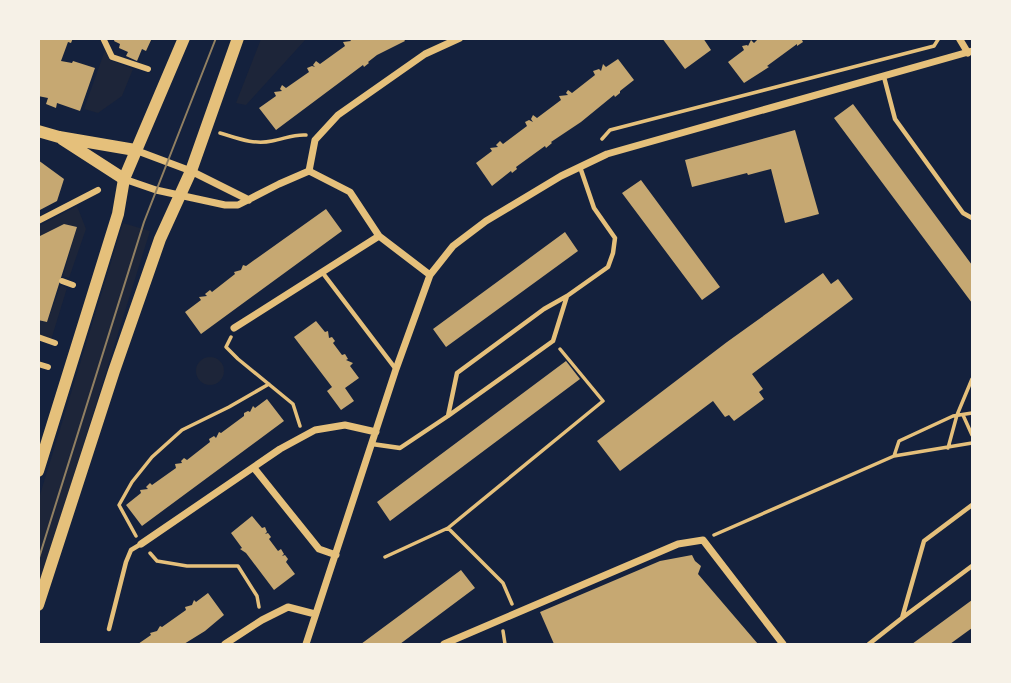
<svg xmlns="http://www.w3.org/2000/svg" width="1011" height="683" font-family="Ubuntu,sans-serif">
  <rect width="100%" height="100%" fill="#14213d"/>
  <path fill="#1d2539" d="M261,39H306L246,105L236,103Z
    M105,50L110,60L133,69L122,96L98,113L84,109Z
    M77,206L86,229L69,278L63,276L77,227L64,224L39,237V226Z
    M123,223L150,231L39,587V498Z
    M61,285L67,288L51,340L39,335L38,320L47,322Z
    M196 371a14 14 0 1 1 28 0a14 14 0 1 1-28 0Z"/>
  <path fill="#c6a872" d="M38,38H73L71,43L68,42L61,61L72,63L73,61L95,68L80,111L57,103L56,108L46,104L48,98L38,96Z
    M115,38H152L146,51L142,49L137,61L126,56L128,52L119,48L120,44L114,41Z
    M349,38H403L405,41L377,55L368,62L369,63L364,67L363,65L276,130L259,108L276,96L274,92L282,91L280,89L282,85L286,88L309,72L307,68L312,66L315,67L313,65L316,61L320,64L345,46L343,42L351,41Z
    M662,38H703L711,50L685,69Z
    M759,38H804L802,40L803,42L797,46V44L767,66L769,67L744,83L728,62L744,50L742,46L747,45L748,46L751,40L754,43Z
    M618,59L634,80L620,91V93L615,97L614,95L581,122L551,142L552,143L546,148L545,146L516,167L517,169L512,173L511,171L492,186L476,163L492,151L490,148L498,147L496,145L500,141L503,144L527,126L525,122L529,120L533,122L531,119L533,115L537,118L561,100L559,96L568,95L566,93L568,90L572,93L595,75L593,71L599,69L601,71L603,64L606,67Z
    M853,104L972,265V303L834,118Z
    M795,130L819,214L785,223L771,169L748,175L747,173L692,187L685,160Z
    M38,160L64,179L57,201L38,211Z
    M641,180L720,287L702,300L622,193Z
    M326,209L342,231L201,334L185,312L201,300L199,297L207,296L205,294L210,290L212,292L235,274L234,272L241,270L243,265L246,266Z
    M64,224L77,227L47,322L38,320V237Z
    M565,232L578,251L446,347L433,329Z
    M823,273L831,284L838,279L853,299L752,374L763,389L759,392L764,399L734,421L729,415L725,417L713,401L620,471L597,441L727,342Z
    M316,321L325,332L328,331L329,338L332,337L335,341L333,343L342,355L345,354L348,359L346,360L353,363L350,366L359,378L345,388L354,401L341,410L327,391L332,387L294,337Z
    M566,361L580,379L390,521L377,502Z
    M267,399L284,421L142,526L126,505L141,493L140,490L148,489L146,487L150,483L152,485L176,468L175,464L182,463L181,461L184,458L187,460L210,442L209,439L214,436L216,438L219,432L221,433L244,416V413L248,411L250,412L253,406L255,408Z
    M252,516L262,528L265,527L267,532L265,534L268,533L271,537L269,539L278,551L281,549L284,554L282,556L285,555L288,559L286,562L295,574L274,590L246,553L240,549L242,548L231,533Z
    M692,555L695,561L701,566L698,574L758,644H554L540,612L660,561Z
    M461,570L475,588L400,644H361Z
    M208,593L224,615L205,631L184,644H138L151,635L150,633L157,631L160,626L162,627L186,610L185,607L192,605L194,600L196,602Z
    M972,600V628L950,644H912Z"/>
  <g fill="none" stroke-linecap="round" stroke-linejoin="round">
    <path stroke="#e5c07b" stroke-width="3.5" d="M220,133C237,138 253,145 272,141C284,139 294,134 306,135
      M602,139L610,130L934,46L939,38
      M231,337L226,347L238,359L293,404L300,426
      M963,415L972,435
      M948,448L957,415L972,379
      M894,456L899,441L953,416L972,413
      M448,528L603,401L560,349
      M714,535L894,456L972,443
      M136,536L119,505L132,482L152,457L182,430L229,407L269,384
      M150,553L157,561L187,566H238L257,596L259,607
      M385,557L448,528L503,583L512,604
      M503,631L505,644"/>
    <path stroke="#e5c07b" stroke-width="4.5" d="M884,77L895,119L963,213L972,218
      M322,272L395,368
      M567,296L608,267L613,253L615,238L594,208L580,167
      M372,444L400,448L448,416L553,341L567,296L544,309L457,373L448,416
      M972,505L924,541L902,618L972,566
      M109,629L126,562L131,550L141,544
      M869,644L902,618"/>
    <path stroke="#e5c07b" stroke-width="6" d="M103,38L112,57L148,69
      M38,221L98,190
      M62,281L73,285
      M38,337L55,343
      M38,364L48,367"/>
    <path stroke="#e5c07b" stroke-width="7" d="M959,38L968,53
      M135,150L191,171L249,200
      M309,171L315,140L338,115L425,54L460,38
      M124,179L156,190L225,205H238L279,184L309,171L350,192L379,236L430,275
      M234,328L379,236
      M254,468L319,549L336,555
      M141,544L280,449L315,430L345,425L376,432
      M225,644L262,620L288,607L315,614
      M306,644L396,369L430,275L453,246L486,221L561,176L607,154L972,51
      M444,644L678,544L703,540L783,644"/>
    <path stroke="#e5c07b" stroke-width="12" d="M38,131L59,137L135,150
      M62,139L124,179"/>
    <path stroke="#e5c07b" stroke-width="12" d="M38,471L118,214L124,179L184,38
      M38,605L114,371L160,239L191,171L238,38"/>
    <path stroke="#918062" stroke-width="2" d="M38,561L144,222L216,38"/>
  </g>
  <rect width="1011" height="683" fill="none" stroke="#f6f1e7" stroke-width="80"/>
</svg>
